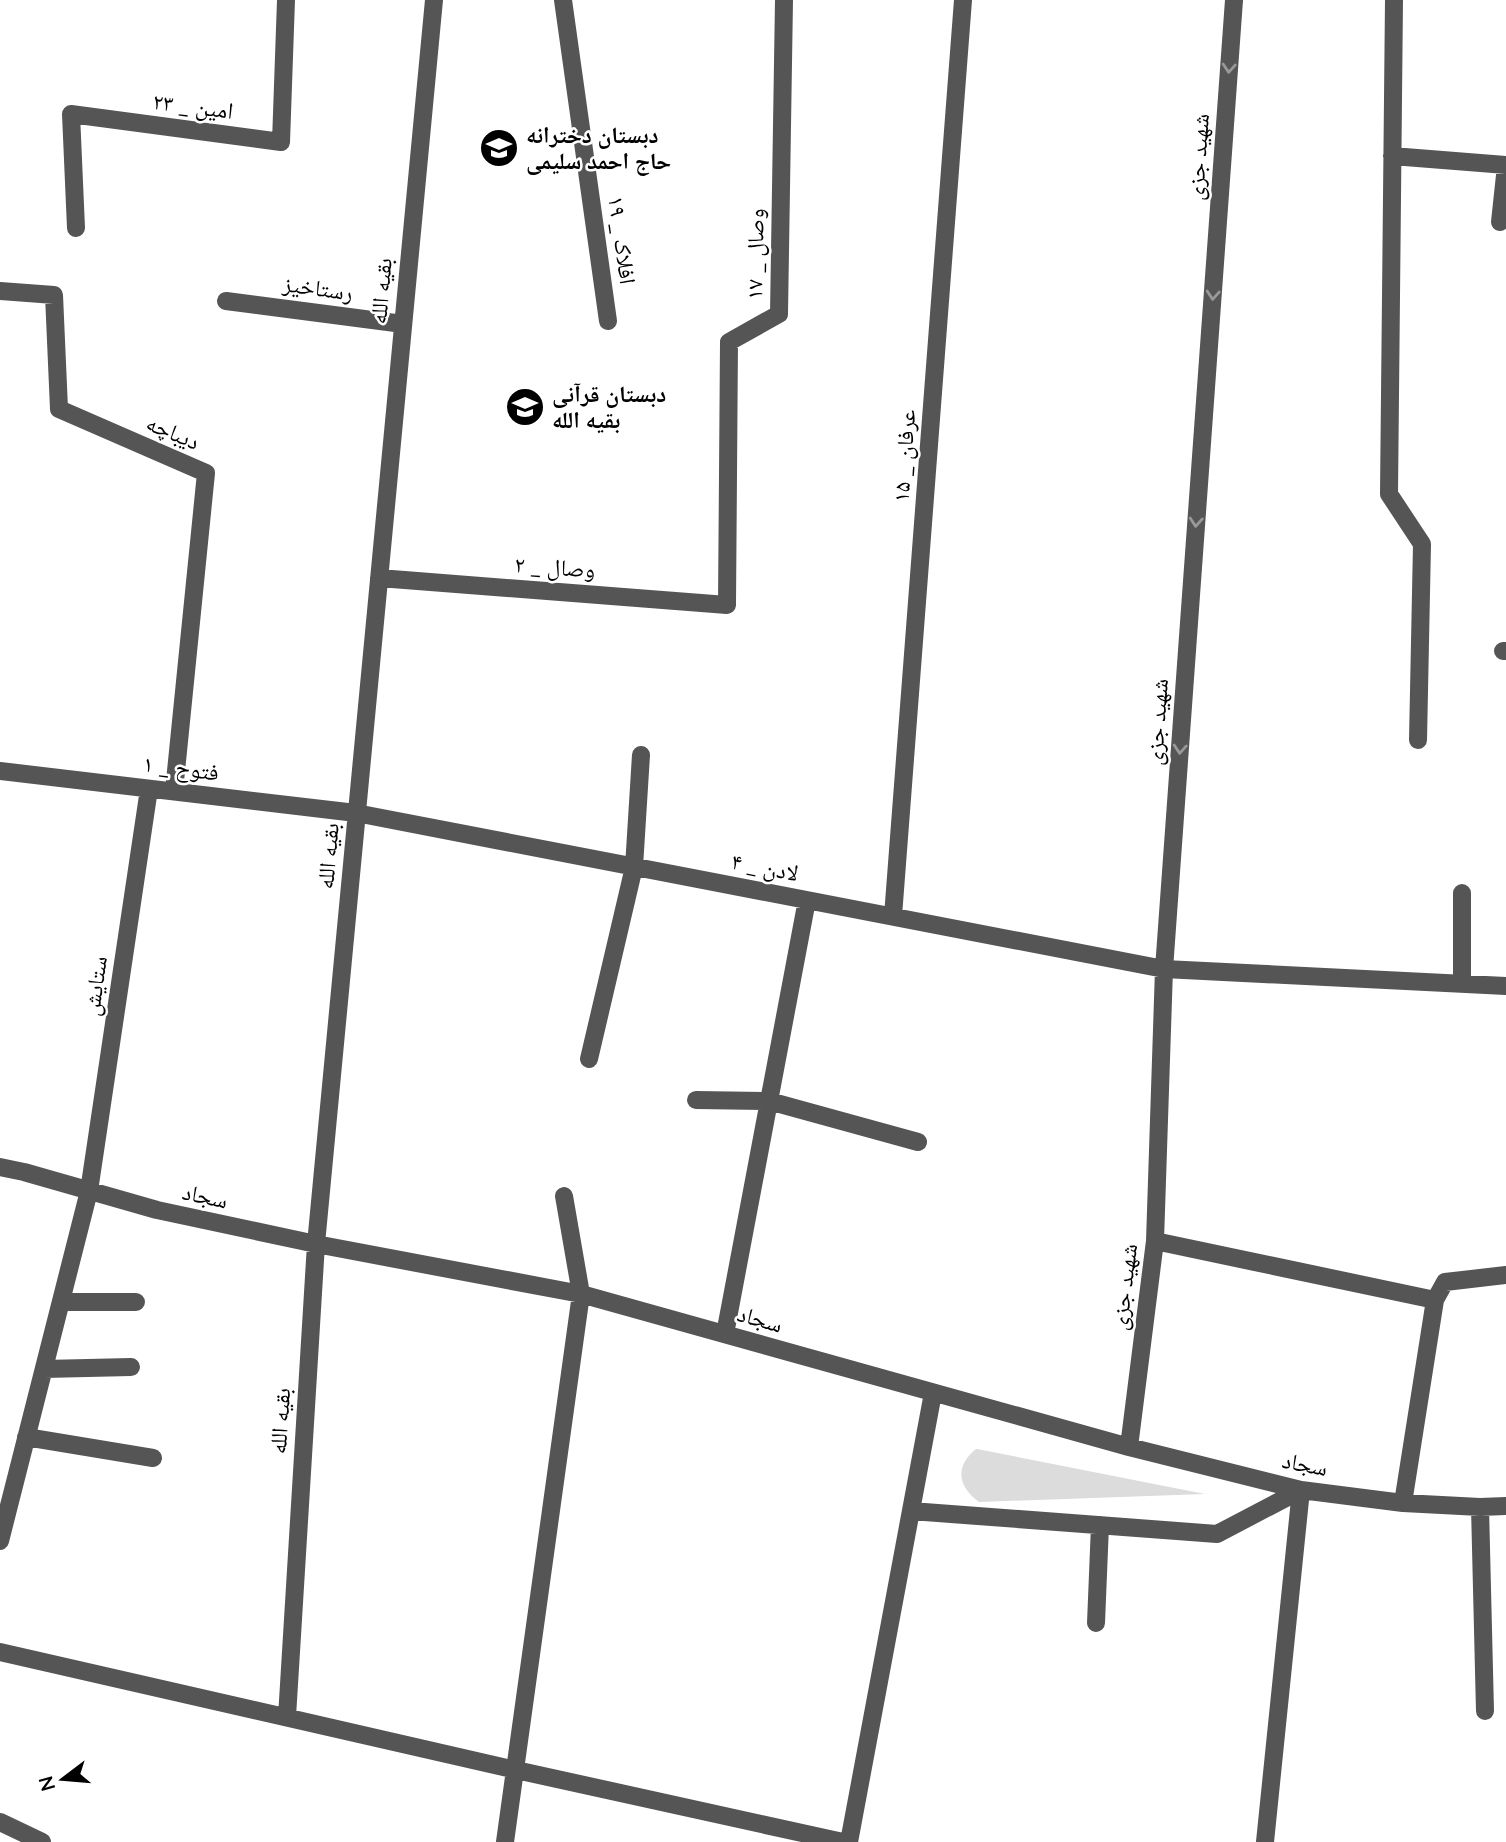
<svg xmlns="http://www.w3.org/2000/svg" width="1506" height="1842" font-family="Lato,'Noto Naskh Arabic',sans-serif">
  <rect width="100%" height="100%" fill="#fff"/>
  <path fill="#dcdcdc" d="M976,1449H977L1205,1494L979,1502C957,1486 955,1466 976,1449Z"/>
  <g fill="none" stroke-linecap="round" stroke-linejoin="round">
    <path stroke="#555" stroke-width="18" d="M563,0L608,321
      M1394,0L1389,494L1422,544L1418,740
      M1392,156L1506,165
      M1500,222L1506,166
      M76,228L71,114L281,142L286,0
      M0,291L54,295L59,409L206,473L174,791
      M226,301L403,324
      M379,578L727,605L729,342L779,314L784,0
      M1503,651H1506
      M0,771L356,813L1164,969L1506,986
      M1462,893V984
      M893,916L963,0
      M589,1059L634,867L641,755
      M696,1100L769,1101L918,1142
      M0,1167L24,1172L157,1210L316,1244L581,1294L1129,1447L1301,1490L1403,1503L1480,1507L1506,1506
      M1155,1241L1435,1300
      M61,1302H136
      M725,1334L807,900
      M44,1369L131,1367
      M26,1437L153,1458
      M1129,1447L1155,1241L1164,969L1234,0
      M1403,1503L1435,1300L1445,1282L1506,1275
      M1480,1507L1485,1711
      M911,1511L1217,1534L1301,1490
      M0,1541L89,1191L149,789
      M1096,1623L1100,1525
      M0,1652L516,1770L843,1842
      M287,1717L316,1244L434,0
      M0,1822L42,1842
      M505,1842L581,1294L564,1196
      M849,1842L933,1393
      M1265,1842L1301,1490"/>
  </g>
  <defs><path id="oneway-chevron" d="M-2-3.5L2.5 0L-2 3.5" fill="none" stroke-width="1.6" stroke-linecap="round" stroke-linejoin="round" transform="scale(1.75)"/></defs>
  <g stroke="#999">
    <use href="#oneway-chevron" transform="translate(1229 68) rotate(94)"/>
    <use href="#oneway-chevron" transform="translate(1213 295) rotate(94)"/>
    <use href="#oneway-chevron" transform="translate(1196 522) rotate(94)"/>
    <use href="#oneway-chevron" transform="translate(1180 749) rotate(94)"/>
  </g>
  <defs>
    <symbol id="school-disc" viewBox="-11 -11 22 22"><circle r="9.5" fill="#000" stroke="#fff"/><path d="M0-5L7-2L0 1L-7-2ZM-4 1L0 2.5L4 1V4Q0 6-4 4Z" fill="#fff"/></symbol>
  </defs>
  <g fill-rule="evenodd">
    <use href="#school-disc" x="477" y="126" width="44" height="44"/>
    <use href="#school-disc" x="503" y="385" width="44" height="44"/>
  </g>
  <g text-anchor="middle" stroke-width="5" stroke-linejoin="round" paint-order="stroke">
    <g font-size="23" fill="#000" stroke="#fff">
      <text transform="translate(193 106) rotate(7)" y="8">امین _ ۲۳</text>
      <text transform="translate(1198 157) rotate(-86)" y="8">شهید جزی</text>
      <text transform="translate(622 240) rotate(82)" y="8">افلاک _ ۱۹</text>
      <text transform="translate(755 254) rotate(-89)" y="8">وصال _ ۱۷</text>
      <text transform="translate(318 288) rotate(8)" y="8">رستاخیز</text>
      <text transform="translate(381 291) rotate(-85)" y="8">بقیه الله</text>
      <text transform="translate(173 432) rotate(23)" y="8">دیباچه</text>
      <text transform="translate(904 456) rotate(-86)" y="8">عرفان _ ۱۵</text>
      <text transform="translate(555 567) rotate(4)" y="8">وصال _ ۲</text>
      <text transform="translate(1157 722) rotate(-86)" y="8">شهید جزی</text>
      <text transform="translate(181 768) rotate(7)" y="8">فتوح _ ۱</text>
      <text transform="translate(328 856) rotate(-85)" y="8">بقیه الله</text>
      <text transform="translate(765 867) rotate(11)" y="8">لادن _ ۴</text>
      <text transform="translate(95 986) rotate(-82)" y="8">ستایش</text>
      <text transform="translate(205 1196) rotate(12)" y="8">سجاد</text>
      <text transform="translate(1124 1287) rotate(-83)" y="8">شهید جزی</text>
      <text transform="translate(760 1319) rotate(16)" y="8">سجاد</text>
      <text transform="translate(280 1421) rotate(-86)" y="8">بقیه الله</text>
      <text transform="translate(1305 1464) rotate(11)" y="8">سجاد</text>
    </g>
    <g font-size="23" font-weight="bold" fill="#000" stroke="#fff" text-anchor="start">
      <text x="526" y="143">دبستان دخترانه<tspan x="526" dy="26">حاج احمد سلیمی</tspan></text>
      <text x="552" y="402">دبستان قرآنی<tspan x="552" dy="26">بقیه الله</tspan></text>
    </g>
  </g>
  <g transform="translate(63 1779) rotate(254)" stroke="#ffffff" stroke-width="5" paint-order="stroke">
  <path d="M0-5L12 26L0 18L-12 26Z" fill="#000000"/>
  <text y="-10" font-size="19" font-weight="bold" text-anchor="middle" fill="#000000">N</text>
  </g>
</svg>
